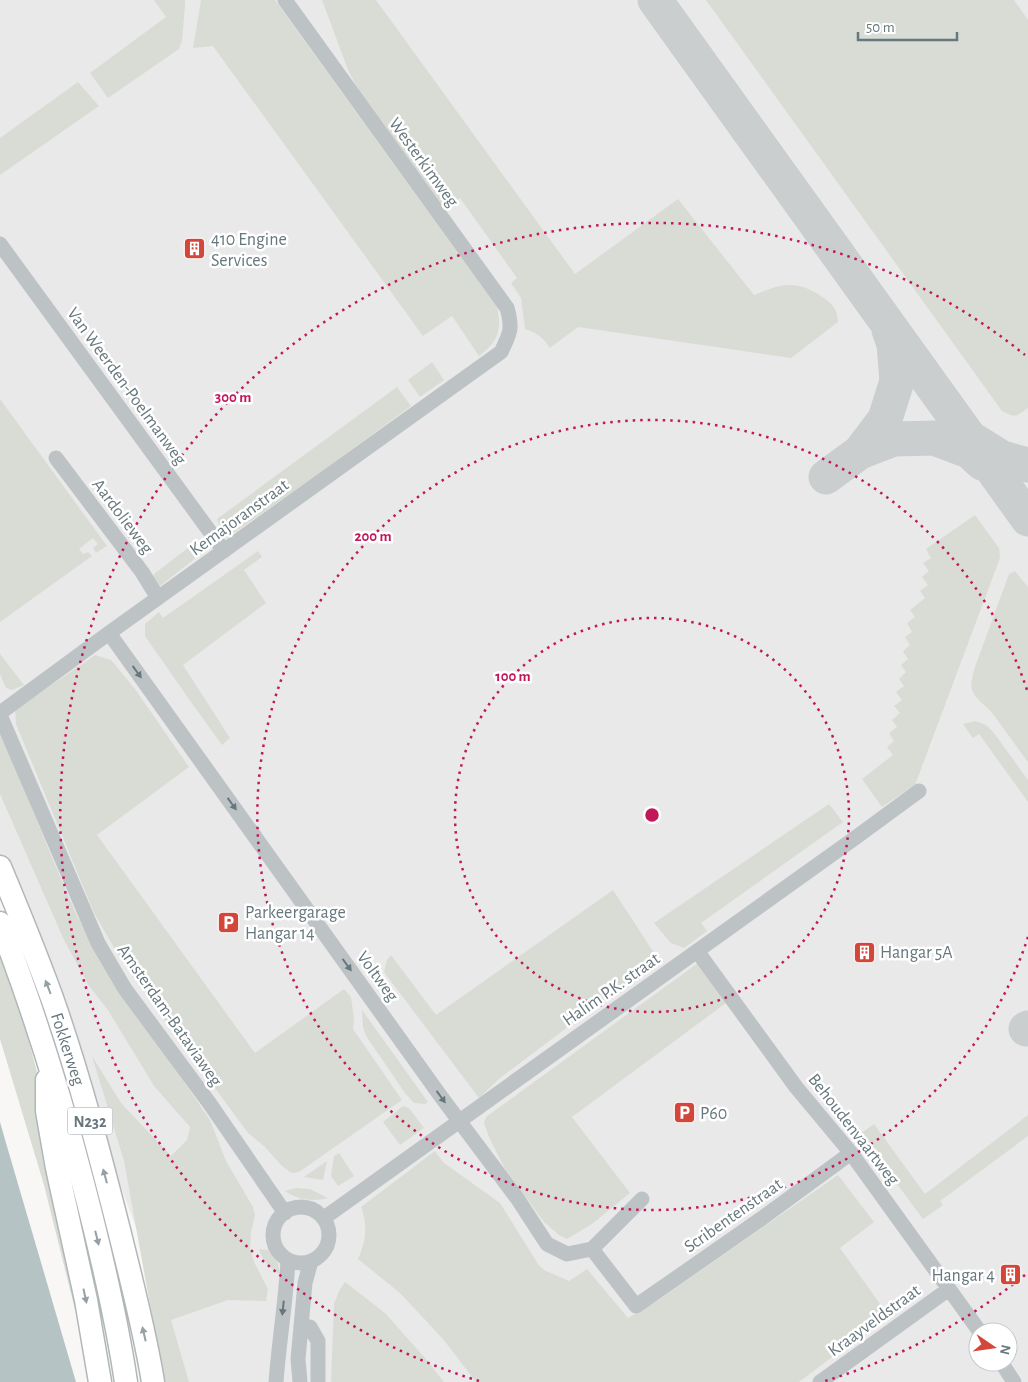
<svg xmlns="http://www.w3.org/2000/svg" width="1028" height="1382" font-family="'Alegreya Sans',sans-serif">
  <rect width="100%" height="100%" fill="#f8f7f5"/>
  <path fill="#e9e9e9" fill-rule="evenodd" d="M0,0H1028V1382H179L150,1264L0,868ZM978,1332H1008V1362H978Z"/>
  <path fill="#d9dcd5" d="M154,0H185V5L182,41L179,49L108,98L90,73L166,17Z
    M201,0H275L497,307C502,332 498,341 479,356L452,316L423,336L213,46L193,48Z
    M322,0H376L575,274L678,199L754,295C781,284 795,279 821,296C833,304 837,308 838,322L791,358L578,327L550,348C543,337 537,333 525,329L521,298L511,283L517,278L460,198L444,208L359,91L348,70Z
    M706,0H1014L1028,20V408C1016,417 1015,418 1002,411Z
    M78,82L99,106L0,175V138Z
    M432,362L444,380L420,397L408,380Z
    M397,387L411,406L316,476L225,539L217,519Z
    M0,399L107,546L96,553L93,548L98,544L93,538L79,549L83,554L88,552L92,556L0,622Z
    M975,515L999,548L1000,558L915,785L882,807L862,779L893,755L887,747L894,741L889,733L897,727L892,720L900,713L894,706L902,700L896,692L904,686L899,679L906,672L901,665L908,659L903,651L910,645L905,637L912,632L907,623L915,617L910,610L925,598L920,591L928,585L922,577L929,571L923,563L931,558L926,549Z
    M201,538L202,553L160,586L152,582L154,574Z
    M258,551L262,557L244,570L266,603L183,665L230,738L222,745L191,702L145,636V624L159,612L163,618Z
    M1015,571L1028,587V762C1016,746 1005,730 993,714C987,706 975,699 972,690C970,683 973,674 975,667L1009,574Z
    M0,654L24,685L12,690L6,688L0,674Z
    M95,655L111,660L135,689L189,767L97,835L255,1053L344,989L351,997L354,1019L353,1029L402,1100L299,1172L293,1173L290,1172L282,1166L265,1147L248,1133L150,1000L116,951L94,913L16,724L15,710Z
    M975,721L986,725L994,733L1028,780V802L979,734L973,738L963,724Z
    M0,730L53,860L78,918L103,963L210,1120L226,1161L253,1207L255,1215L251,1232L250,1249L254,1262L268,1289L266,1301L228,1300L171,1320L189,1382H164L124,1161L92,1056L121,1103L171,1156L187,1140L190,1127L154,1086L108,1010L89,986L64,940L0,794Z
    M829,804L843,822L701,923L707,931L684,948L671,943L654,923Z
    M613,890L658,959L500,1078L479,1098L384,972L387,960L391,955L436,1015Z
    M0,949L25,1027L37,1072L53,1180L91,1374L44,1185L0,1039Z
    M698,963L726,1003L572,1117L630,1193L592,1224L567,1239L559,1235L544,1222L505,1169L489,1137L484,1123L486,1117Z
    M362,1010L428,1102L425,1104L414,1103L405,1093L366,1036L363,1027Z
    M403,1106L409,1108L424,1128L400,1145L383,1122Z
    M1028,1115V1136L940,1201L943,1205L923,1219L860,1134L874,1124L925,1194Z
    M435,1151L444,1163L500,1203L538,1264L544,1270L569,1281L587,1269L628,1318L657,1301L838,1175L874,1222L840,1248L888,1315L799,1382H476L443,1339L400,1293L358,1259C366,1242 368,1225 361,1207Z
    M339,1153L354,1176L338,1186L331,1176L334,1156Z
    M327,1161L323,1180L304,1177Z
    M296,1188L310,1189L328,1198C313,1202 298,1200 285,1191Z
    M259,1249L268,1250L278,1263L280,1275C270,1268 263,1262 259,1249Z
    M345,1282L385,1313L425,1358L444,1382H331L334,1304L339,1291Z"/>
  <path fill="#b5c3c4" d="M0,1122L6,1143L76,1382H0Z"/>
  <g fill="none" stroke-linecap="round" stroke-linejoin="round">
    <path stroke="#cbcecf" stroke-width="35" d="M655,0L1028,519
      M975,441L1002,458L1028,465
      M860,452L894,439L934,438L969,451L982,463
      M826,477L860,452L885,419L897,381L894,344L889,330
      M1026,1029L1028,1028"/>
    <defs>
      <path id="primary" d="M0,867C18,910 36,954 52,998C79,1075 100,1155 120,1234C132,1283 145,1332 153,1382
        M0,923C33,1008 60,1095 83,1183C100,1248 116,1315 126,1382
        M47,1080V1111L57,1168L86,1300L100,1382"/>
    </defs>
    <use href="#primary" stroke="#b1b7b9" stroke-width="25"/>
    <path stroke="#bdc3c5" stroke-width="15" d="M0,244L224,551
      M56,458L142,572L158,598
      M109,633L442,1098L517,1198L547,1244L567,1254L592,1249L642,1199
      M0,713L109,633L501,352C510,334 513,328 507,308L285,0
      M0,715L98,943L125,989L210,1104L285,1213
      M697,951L796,1087L851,1153L980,1332
      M273 1235a28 28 0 1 1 56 0a28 28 0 1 1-56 0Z
      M324,1218L855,838L919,791
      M592,1249L636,1306L761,1219L851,1153
      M310,1327L318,1341V1382
      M1001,1362L1014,1382
      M276,1382C279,1341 286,1301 288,1260
      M300,1382L298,1359L305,1283L311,1261
      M820,1382L949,1289"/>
    <use href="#primary" stroke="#fff" stroke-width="22"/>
  </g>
  <defs><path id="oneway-solid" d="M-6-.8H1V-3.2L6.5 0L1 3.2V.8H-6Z" transform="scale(1.25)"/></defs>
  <g fill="#66777d">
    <use href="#oneway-solid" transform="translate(137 672) rotate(54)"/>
    <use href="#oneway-solid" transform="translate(232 804) rotate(54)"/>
    <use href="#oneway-solid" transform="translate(347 965) rotate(54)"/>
    <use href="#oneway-solid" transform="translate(441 1097) rotate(54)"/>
    <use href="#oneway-solid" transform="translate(283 1308) rotate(96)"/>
  </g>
  <g fill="#94a0a4">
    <use href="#oneway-solid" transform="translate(48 987) rotate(-111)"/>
    <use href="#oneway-solid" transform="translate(105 1176) rotate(-105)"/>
    <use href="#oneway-solid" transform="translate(97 1238) rotate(76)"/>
    <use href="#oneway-solid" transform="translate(85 1296) rotate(78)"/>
    <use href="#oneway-solid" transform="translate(144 1334) rotate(-103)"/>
  </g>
  <g fill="none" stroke="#c2185b" stroke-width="2.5" stroke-dasharray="2.5 5">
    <circle cx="652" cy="815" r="197"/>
    <path d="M1028 937A395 395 0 1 1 1028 693"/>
    <path d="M1025 1275A592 592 0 0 1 825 1381M479 1381A592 592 0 1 1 1025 355"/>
  </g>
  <defs>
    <symbol id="building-square" viewBox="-11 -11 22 22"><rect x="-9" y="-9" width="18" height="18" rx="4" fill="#d3473b" stroke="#fff"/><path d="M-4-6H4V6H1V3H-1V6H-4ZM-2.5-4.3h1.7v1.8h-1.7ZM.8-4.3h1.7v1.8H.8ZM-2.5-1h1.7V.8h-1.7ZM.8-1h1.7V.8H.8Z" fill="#fff"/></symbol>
    <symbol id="parking-square" viewBox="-11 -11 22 22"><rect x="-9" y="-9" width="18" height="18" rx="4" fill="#d3473b" stroke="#fff"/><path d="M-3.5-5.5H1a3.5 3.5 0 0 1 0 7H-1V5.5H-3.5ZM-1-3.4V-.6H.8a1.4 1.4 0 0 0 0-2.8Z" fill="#fff"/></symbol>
  </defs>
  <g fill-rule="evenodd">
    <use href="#building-square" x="182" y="236" width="25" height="25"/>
    <use href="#parking-square" x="216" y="910" width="25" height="25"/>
    <use href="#building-square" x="852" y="940" width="25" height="25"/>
    <use href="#parking-square" x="672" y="1100" width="25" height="25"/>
    <use href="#building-square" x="998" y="1262" width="25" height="25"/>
  </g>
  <g text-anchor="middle" stroke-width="5" stroke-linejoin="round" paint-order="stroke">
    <rect fill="#fff" stroke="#94a0a4" stroke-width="1" x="67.5" y="1107.5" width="45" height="27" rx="4"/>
    <g font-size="16" font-weight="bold" fill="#66777d">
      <text x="90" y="1127">N232</text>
    </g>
    <g font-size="18" fill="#66777d" stroke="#fff">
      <text transform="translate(424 162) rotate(54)" y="6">Westerkimweg</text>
      <text transform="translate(127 386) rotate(54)" y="6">Van Weerden-Poelmanweg</text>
      <text transform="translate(123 516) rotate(53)" y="6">Aardolieweg</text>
      <text transform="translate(239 517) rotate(-36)" y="6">Kemajoranstraat</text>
      <text transform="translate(378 976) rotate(54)" y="6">Voltweg</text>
      <text transform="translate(611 989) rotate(-35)" y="6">Halim P.K. straat</text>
      <text transform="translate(170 1015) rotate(55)" y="6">Amsterdam-Bataviaweg</text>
      <text transform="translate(68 1049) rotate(72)" y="6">Fokkerweg</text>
      <text transform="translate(854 1129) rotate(52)" y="6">Behoudenvaartweg</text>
      <text transform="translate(733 1215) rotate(-35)" y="6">Scribentenstraat</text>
      <text transform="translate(874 1320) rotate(-36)" y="6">Kraayveldstraat</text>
    </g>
    <g font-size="18" fill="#66777d" stroke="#fff" text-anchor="start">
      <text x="211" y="245">410 Engine<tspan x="211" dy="21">Services</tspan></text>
      <text x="245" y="918">Parkeergarage<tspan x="245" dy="21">Hangar 14</tspan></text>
      <text x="880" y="958">Hangar 5A</text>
      <text x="700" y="1119">P60</text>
      <text x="995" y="1281" text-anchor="end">Hangar 4</text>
    </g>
  </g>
  <circle cx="652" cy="815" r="8" fill="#c2185b" stroke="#fff" stroke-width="2.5"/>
  <g font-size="15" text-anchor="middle" font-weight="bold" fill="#c2185b" stroke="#fff" stroke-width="5" stroke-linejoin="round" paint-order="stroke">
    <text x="233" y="402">300 m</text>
    <text x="373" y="541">200 m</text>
    <text x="513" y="681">100 m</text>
  </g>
  <g transform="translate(993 1347) rotate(103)"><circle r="24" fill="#ffffff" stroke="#c2c9cb"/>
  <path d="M0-4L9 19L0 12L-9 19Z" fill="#d3473b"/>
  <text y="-8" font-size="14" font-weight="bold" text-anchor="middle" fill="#66777d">N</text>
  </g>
  <path d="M858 32v8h99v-8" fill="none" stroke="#66777d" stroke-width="2.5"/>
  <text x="866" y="32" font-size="15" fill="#66777d" stroke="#ffffff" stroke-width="4" paint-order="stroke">50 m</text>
</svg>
